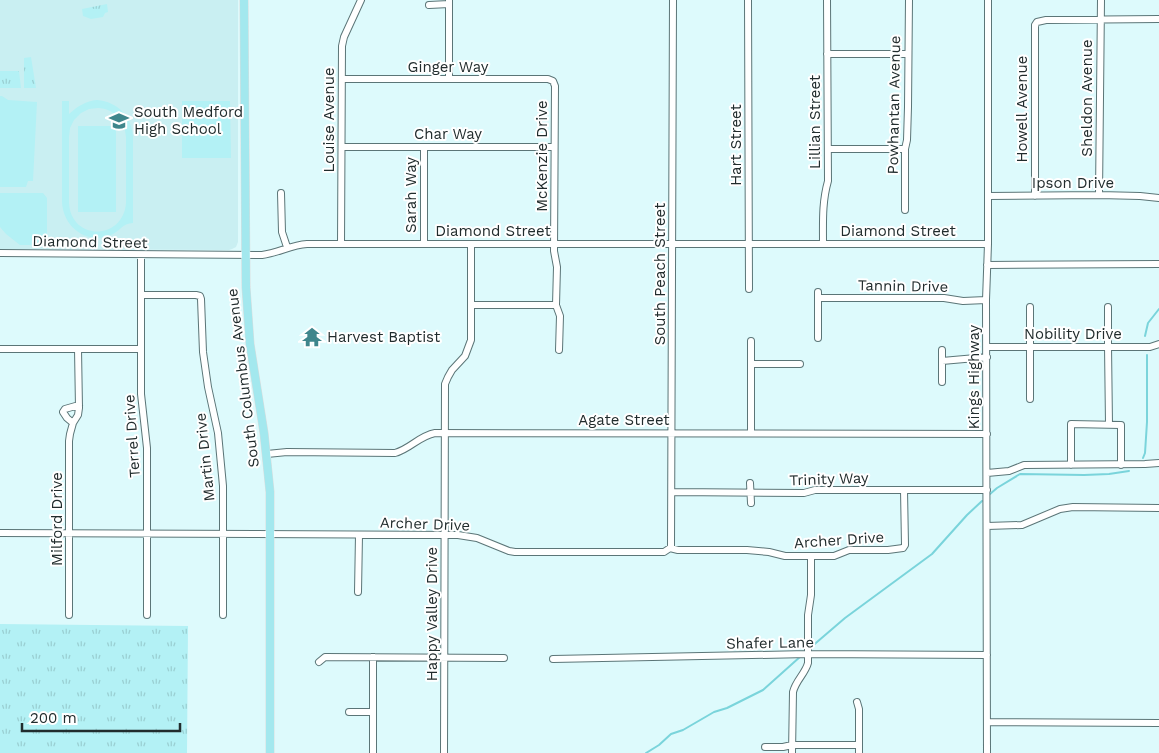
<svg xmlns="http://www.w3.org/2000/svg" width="1159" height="753" font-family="'Work Sans',sans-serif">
  <defs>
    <pattern id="grass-tufts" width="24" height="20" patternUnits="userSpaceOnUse" patternTransform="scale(1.25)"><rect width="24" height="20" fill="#b3f1f5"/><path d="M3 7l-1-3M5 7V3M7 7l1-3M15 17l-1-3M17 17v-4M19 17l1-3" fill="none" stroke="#9acfd2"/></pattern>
  </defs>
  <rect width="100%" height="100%" fill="#ddfafc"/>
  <path fill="#c9eff2" d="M0,0H238V242L236,247L232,249L229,250L0,249Z"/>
  <path fill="url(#grass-tufts)" d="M107,4L108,12L105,13L103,17L91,19L83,16L82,9Z
    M31,57L36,88H24V58Z
    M0,71H19L21,88H0Z
    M0,624L188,626L187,753H0Z"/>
  <path fill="#b3f1f5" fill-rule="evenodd" d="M0,96H2L8,100L37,102L33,181H28L26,187H0Z
    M97,100C118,102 131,116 133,136V223C122,223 120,232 109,236C85,244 63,226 62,202V101H69V114C78,106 86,101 97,100ZM98,108C114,109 125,120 126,137V203C123,241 71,241 69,203V137L70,128L74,120L81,113L89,109Z
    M182,101H230L231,158H182Z
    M78,126H116V212H78Z
    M0,193H43L47,198V245H20L6,234L0,227Z"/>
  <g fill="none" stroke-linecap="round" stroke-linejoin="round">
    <path stroke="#7ad4db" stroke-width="2" d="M1145,336L1148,323L1159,309
      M1143,458L1145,453L1147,422V355
      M990,494L997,488L1020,474L1084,475L1109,474L1129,471
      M810,648L845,618L932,554L967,515L982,501
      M646,753L659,745L671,734L683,730L714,712L727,708L763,690L801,656"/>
    <defs>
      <path id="minor" d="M449,0V79
        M748,0L749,289
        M429,5L449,4
        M827,54H908
        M342,79H548L553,81L555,86L554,251L557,267L556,305L560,316L559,350
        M342,147H554
        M828,149H905
        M281,193L282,232L287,247
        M1099,195L1101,0
        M988,196L1099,195L1140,196L1159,198
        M1035,196V25L1037,22L1046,20L1159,19
        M905,210V149L907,140L908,107L909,0
        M823,243C823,222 822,202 828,181L827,0
        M341,244L342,46L344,37L361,0
        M424,244V147
        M0,253L262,255C278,253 291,245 307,244H988
        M141,255V394L147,448V615
        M987,265L1159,264
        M818,292V338
        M141,295H196L200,296L201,299L203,352L208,387L218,433L223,486V615
        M818,298H944L963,301L986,300
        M471,305H556
        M1030,307V399
        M1108,307V346L1109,424
        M987,347H1150L1159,344
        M0,349H141
        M942,361L987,357
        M751,364H800
        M942,382V350
        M73,423L78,415L79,408L78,349
        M751,433V341
        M267,454L287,452L395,453C410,449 419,436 435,433L987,434
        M1071,465V424L1121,425V465
        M987,473L1009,471L1024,465L1145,464L1159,463
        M750,483L751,503
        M672,492L804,493L815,490H987
        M987,526L1022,525L1060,509L1073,507L1159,508
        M0,533L458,535L477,538L509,551L515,552H664L670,548L678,550H747L769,552L785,556H834L849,550H888L903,548L905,545L904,490
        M670,548L671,546L673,0
        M358,592L359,535
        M69,615V441L70,434L73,423L67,418L63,412L65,409L79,405
        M553,659L808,654L987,655
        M319,662L325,657L504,658
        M857,702L859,709V753
        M349,712H373
        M987,722L1159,723
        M765,747H783L792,745H859
        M373,753V657
        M444,753L445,384L448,377L452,370L465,356L471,340V244
        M792,753L793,692C796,680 805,674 808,663V615L811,595V556
        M987,753L986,300L988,244V0"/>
      <path id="major" d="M244,0L246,287L250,344L264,433L270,492V753"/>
    </defs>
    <use href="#minor" stroke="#5b7577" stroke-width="8"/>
    <use href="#major" stroke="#dbdddd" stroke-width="9"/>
    <use href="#minor" stroke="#fff" stroke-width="6"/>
    <use href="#major" stroke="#a3e8ee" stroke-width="8"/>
  </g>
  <defs>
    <symbol id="school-bare" viewBox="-9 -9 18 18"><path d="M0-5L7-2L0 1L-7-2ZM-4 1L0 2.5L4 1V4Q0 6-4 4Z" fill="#3f868c" stroke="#fff" stroke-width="2.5" paint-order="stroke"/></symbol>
    <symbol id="temple-bare" viewBox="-9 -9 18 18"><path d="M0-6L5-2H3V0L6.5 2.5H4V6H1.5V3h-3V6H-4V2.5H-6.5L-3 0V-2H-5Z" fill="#3f868c" stroke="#fff" stroke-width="2.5" paint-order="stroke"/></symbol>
  </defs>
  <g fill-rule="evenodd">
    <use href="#school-bare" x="105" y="107" width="28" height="28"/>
    <use href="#temple-bare" x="298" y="323" width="28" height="28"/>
  </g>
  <g text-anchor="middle" stroke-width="4" stroke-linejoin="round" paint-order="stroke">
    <g font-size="15" fill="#212c2d" stroke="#fff">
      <text x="448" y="72">Ginger Way</text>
      <text transform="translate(1087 98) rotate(-90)" y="5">Sheldon Avenue</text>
      <text transform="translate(894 105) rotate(-89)" y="5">Powhantan Avenue</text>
      <text transform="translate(1022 109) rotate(-90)" y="5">Howell Avenue</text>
      <text transform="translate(329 120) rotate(-90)" y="5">Louise Avenue</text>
      <text transform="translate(815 122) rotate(-90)" y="5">Lillian Street</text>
      <text x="448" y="139">Char Way</text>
      <text transform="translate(736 145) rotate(-90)" y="5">Hart Street</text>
      <text transform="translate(542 156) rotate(-90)" y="5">McKenzie Drive</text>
      <text x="1073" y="188">Ipson Drive</text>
      <text transform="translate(411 195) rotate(-90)" y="5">Sarah Way</text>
      <text x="493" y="236">Diamond Street</text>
      <text x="898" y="236">Diamond Street</text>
      <text transform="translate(90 242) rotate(1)" y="5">Diamond Street</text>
      <text transform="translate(660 274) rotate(-90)" y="5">South Peach Street</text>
      <text transform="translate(903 286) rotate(1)" y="5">Tannin Drive</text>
      <text x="1073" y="339">Nobility Drive</text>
      <text transform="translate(974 377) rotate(-90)" y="5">Kings Highway</text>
      <text transform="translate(243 378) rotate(-97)" y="5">South Columbus Avenue</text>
      <text x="624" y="425">Agate Street</text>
      <text transform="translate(132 436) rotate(-94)" y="5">Terrel Drive</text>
      <text transform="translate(205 457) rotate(-96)" y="5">Martin Drive</text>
      <text transform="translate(829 479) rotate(-2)" y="5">Trinity Way</text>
      <text transform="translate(57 519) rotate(-90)" y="5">Milford Drive</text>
      <text transform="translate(425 524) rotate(2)" y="5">Archer Drive</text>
      <text transform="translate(839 540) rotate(-4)" y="5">Archer Drive</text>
      <text transform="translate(432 614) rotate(-90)" y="5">Happy Valley Drive</text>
      <text transform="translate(770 643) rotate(-1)" y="5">Shafer Lane</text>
    </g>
    <g font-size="15" fill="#212c2d" stroke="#fff" text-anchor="start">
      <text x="134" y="117">South Medford<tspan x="134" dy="17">High School</tspan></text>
      <text x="327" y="342">Harvest Baptist</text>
    </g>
  </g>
  <path d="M22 723v8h158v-8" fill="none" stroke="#212c2d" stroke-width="2.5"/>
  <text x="30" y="723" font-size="15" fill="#212c2d" stroke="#ffffff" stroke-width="4" paint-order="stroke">200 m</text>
</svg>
